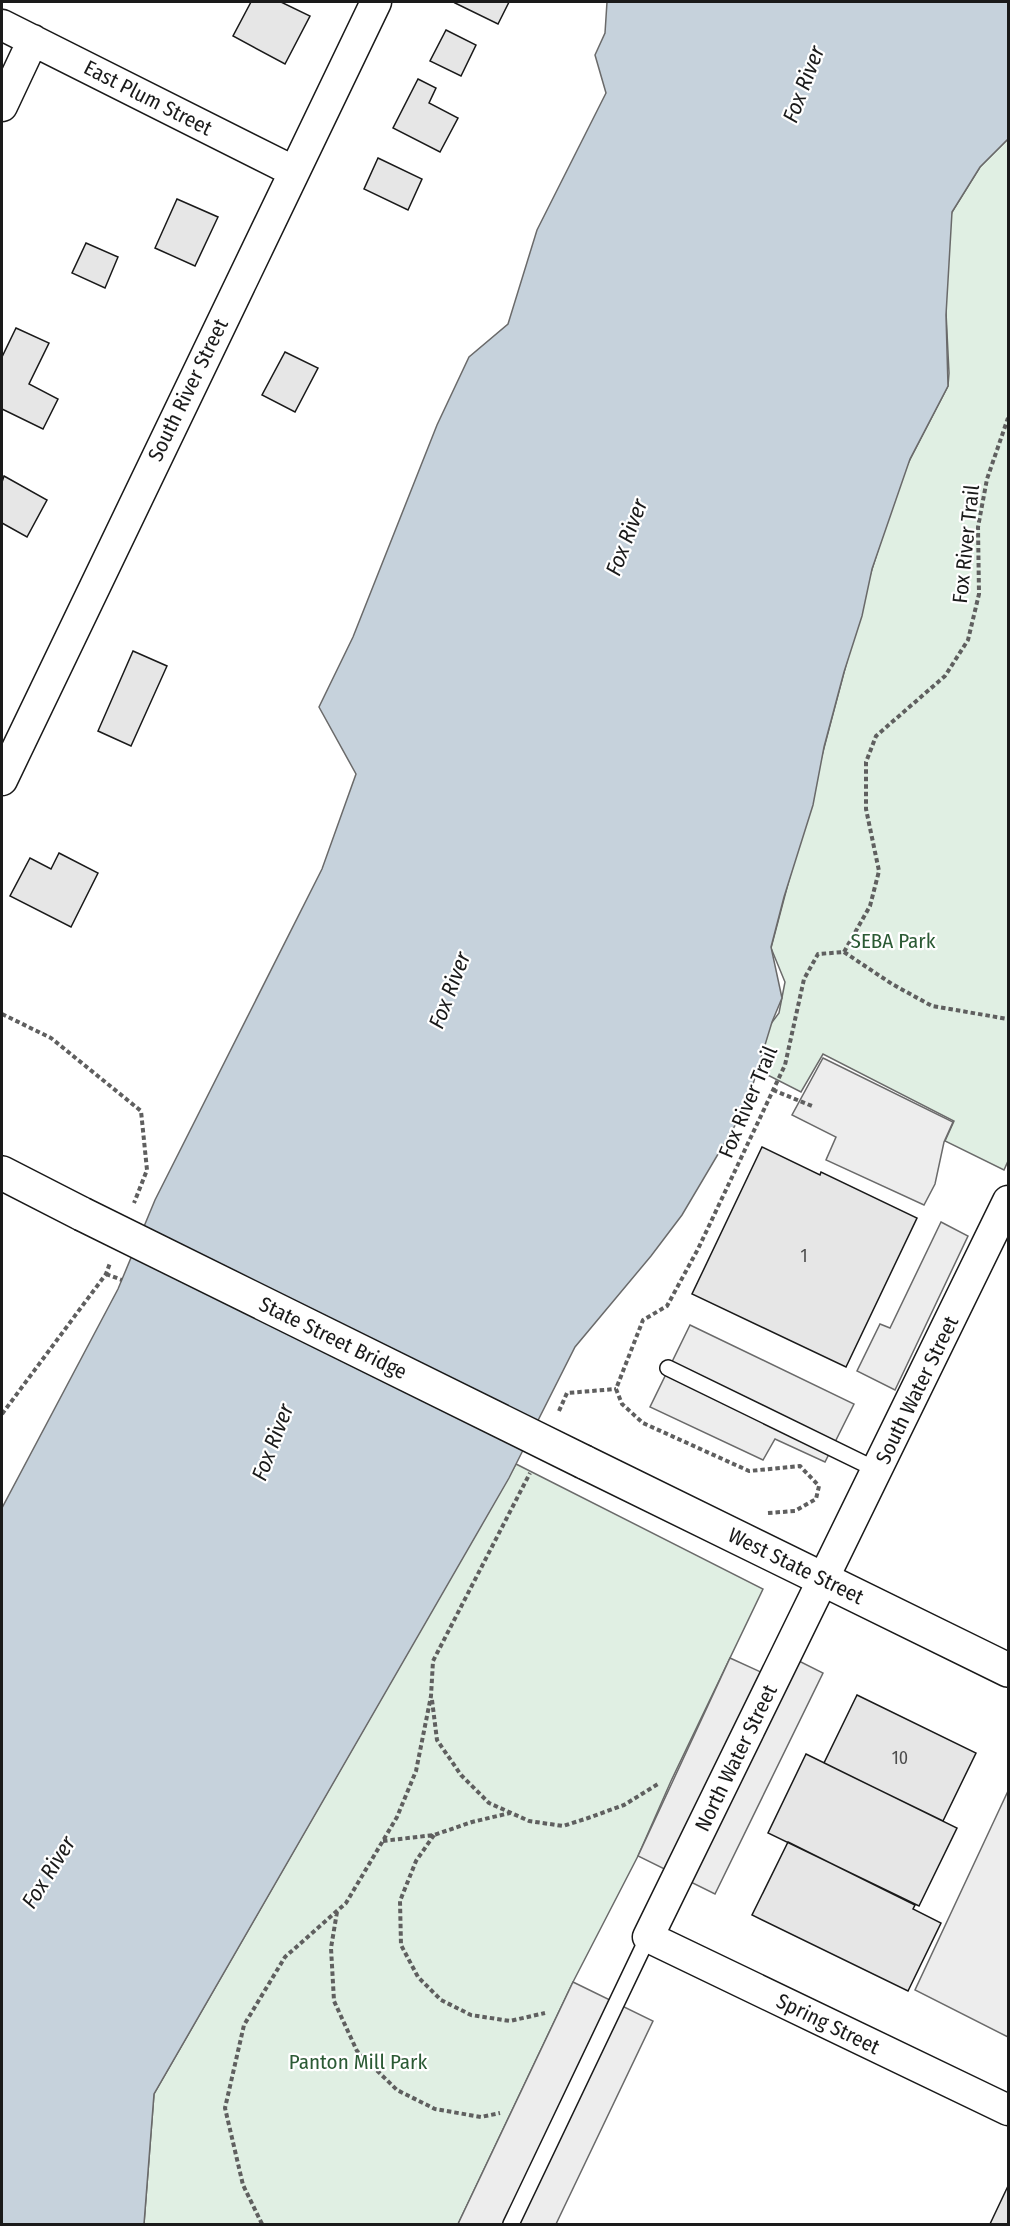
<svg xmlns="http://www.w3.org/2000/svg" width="1010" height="2226" font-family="'Fira Sans Condensed',sans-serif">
  <rect width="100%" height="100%" fill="#fff"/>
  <path fill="#e0efe3" stroke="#6a6a6a" stroke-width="1.5" d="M1008,139V1161L1004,1170L945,1141L954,1121L823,1054L801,1092L742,1062L779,1013L785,982L771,948L868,582L901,477L948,386L949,373L945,292L946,229L952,212L980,167Z
    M516,1464L763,1589L671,1781L638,1856L573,1982L458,2224H144L154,2094Z"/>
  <path fill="#ededed" stroke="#6a6a6a" stroke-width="1.5" d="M823,1058L953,1122L944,1142L935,1184L924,1205L826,1160L836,1137L792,1115Z
    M941,1222L968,1236L895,1390L857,1371L880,1324L890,1328Z
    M690,1325L854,1404L825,1462L775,1439L763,1460L650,1407Z
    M730,1658L787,1684L799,1661L823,1673L715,1894L638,1856Z
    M1008,1791V2037L915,1990Z
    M573,1982L653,2021L556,2224H458Z"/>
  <path fill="#c6d2dc" stroke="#6a6a6a" stroke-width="1.5" d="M607,2H1008V139L980,167L952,212L946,315L948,386L910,459L872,569L862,616L844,672L824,747L813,805L784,897L771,947L782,998L772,1022L746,1107L682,1215L651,1256L575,1347L509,1478L154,2094L144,2224H2V1508L118,1289L155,1200L322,869L356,774L319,707L353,637L437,425L469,357L508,324L537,230L606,93L595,55L605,33Z"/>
  <path fill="#e6e6e6" stroke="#1a1a1a" stroke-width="1.5" d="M251,2H281L310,16L285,64L233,36Z
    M456,2H509L498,24L455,3Z
    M446,30L476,45L461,76L430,61Z
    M418,79L436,88L429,103L458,118L440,152L393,128Z
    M378,158L422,179L408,210L364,189Z
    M177,199L218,217L195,266L155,248Z
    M86,243L118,257L105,288L72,273Z
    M16,328L49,343L29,384L58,399L43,429L2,409V357Z
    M285,352L318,368L295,412L262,395Z
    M4,476L47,500L27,537L2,523V482Z
    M133,651L167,666L131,746L98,731Z
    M59,853L98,873L71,927L10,896L30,858L51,869Z
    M762,1147L820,1175L821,1172L917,1218L846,1367L692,1294Z
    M857,1695L976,1753L943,1821L824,1763Z
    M806,1754L957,1828L919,1906L768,1833Z
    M788,1842L915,1905L913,1909L941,1923L908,1991L752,1915Z
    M1008,2186V2224H990Z"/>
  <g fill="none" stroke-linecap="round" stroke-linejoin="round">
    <defs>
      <path id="service" d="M668,1368L877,1470
        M511,2224L648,1937"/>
      <path id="minor" d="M2,25L293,171
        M2,106L33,40
        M2,780L376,2
        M1008,1201L648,1937L1008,2110"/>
      <path id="secondary" d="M2,1173L82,1214
        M584,1462L1008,1670"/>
    </defs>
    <use href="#service" stroke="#1a1a1a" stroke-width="18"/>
    <use href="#minor" stroke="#1a1a1a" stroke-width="33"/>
    <use href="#secondary" stroke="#1a1a1a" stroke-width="36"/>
    <path stroke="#5f5f5f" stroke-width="4" stroke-dasharray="4.5 3" stroke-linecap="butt" d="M844,952L892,984L932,1006L1008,1019
      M2,1014L51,1038L141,1111L147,1170L134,1203
      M773,1090L812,1106
      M106,1274L122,1280
      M559,1411L567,1393L616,1389
      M2,1414L106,1274L110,1263
      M768,1513L795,1511L816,1499L819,1486L800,1466L749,1471L643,1423L622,1404L616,1389L643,1320L667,1306L698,1249L785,1065L804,979L818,954L844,952L870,906L879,871L866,809V762L876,736L945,676L968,640L979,594L978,527L987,479L1008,418
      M432,1700L437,1740L461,1775L489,1803L529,1821L563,1826L588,1818L624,1805L658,1784
      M434,1835L416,1861L400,1901L401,1945L418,1977L441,2000L471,2015L510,2021L545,2013
      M383,1841L434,1835L472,1822L510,1813
      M337,1912L331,1948L334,2001L357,2051L397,2090L435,2109L481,2117L500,2113
      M262,2224L243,2185L225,2108L244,2025L285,1957L346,1903L397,1817L416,1771L431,1696L433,1661L530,1473"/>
    <use href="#service" stroke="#fff" stroke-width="15"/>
    <use href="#minor" stroke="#fff" stroke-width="30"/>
    <use href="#secondary" stroke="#fff" stroke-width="33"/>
    <defs>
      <path id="secondary-bridge" d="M82,1214L584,1462"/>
    </defs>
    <use href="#secondary-bridge" stroke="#1a1a1a" stroke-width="36" stroke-linecap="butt"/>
    <use href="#secondary-bridge" stroke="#fff" stroke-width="33"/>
  </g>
  <g text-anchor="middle" stroke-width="4.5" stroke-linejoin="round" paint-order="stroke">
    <g font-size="18" fill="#4d4d4d">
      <text x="804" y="1262">1</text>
      <text x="900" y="1764">10</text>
    </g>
    <g font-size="21" fill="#1a1a1a" stroke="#fff">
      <text transform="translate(148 98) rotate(27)" y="7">East Plum Street</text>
      <text transform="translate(188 390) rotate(-64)" y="7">South River Street</text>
      <text transform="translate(966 544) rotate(-84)" y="7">Fox River Trail</text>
      <text transform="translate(748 1102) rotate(-67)" y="7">Fox River Trail</text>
      <text transform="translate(333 1338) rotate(26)" y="7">State Street Bridge</text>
      <text transform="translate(917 1390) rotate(-64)" y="7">South Water Street</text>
      <text transform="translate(796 1566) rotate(26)" y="7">West State Street</text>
      <text transform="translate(736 1758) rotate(-64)" y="7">North Water Street</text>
      <text transform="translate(828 2024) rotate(26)" y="7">Spring Street</text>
    </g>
    <g font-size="21" fill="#2b5a34" stroke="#fff">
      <text x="893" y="948">SEBA Park</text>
      <text x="358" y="2069">Panton Mill Park</text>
    </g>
    <g font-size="22" font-style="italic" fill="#1a1a1a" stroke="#fff">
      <text transform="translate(803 84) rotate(-69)" y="8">Fox River</text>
      <text transform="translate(626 537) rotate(-69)" y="8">Fox River</text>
      <text transform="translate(449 990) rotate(-69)" y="8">Fox River</text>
      <text transform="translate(272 1442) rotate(-69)" y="8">Fox River</text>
      <text transform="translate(48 1872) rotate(-58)" y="8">Fox River</text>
    </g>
  </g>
  <rect width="1010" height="2226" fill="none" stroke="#1a1a1a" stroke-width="6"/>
</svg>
